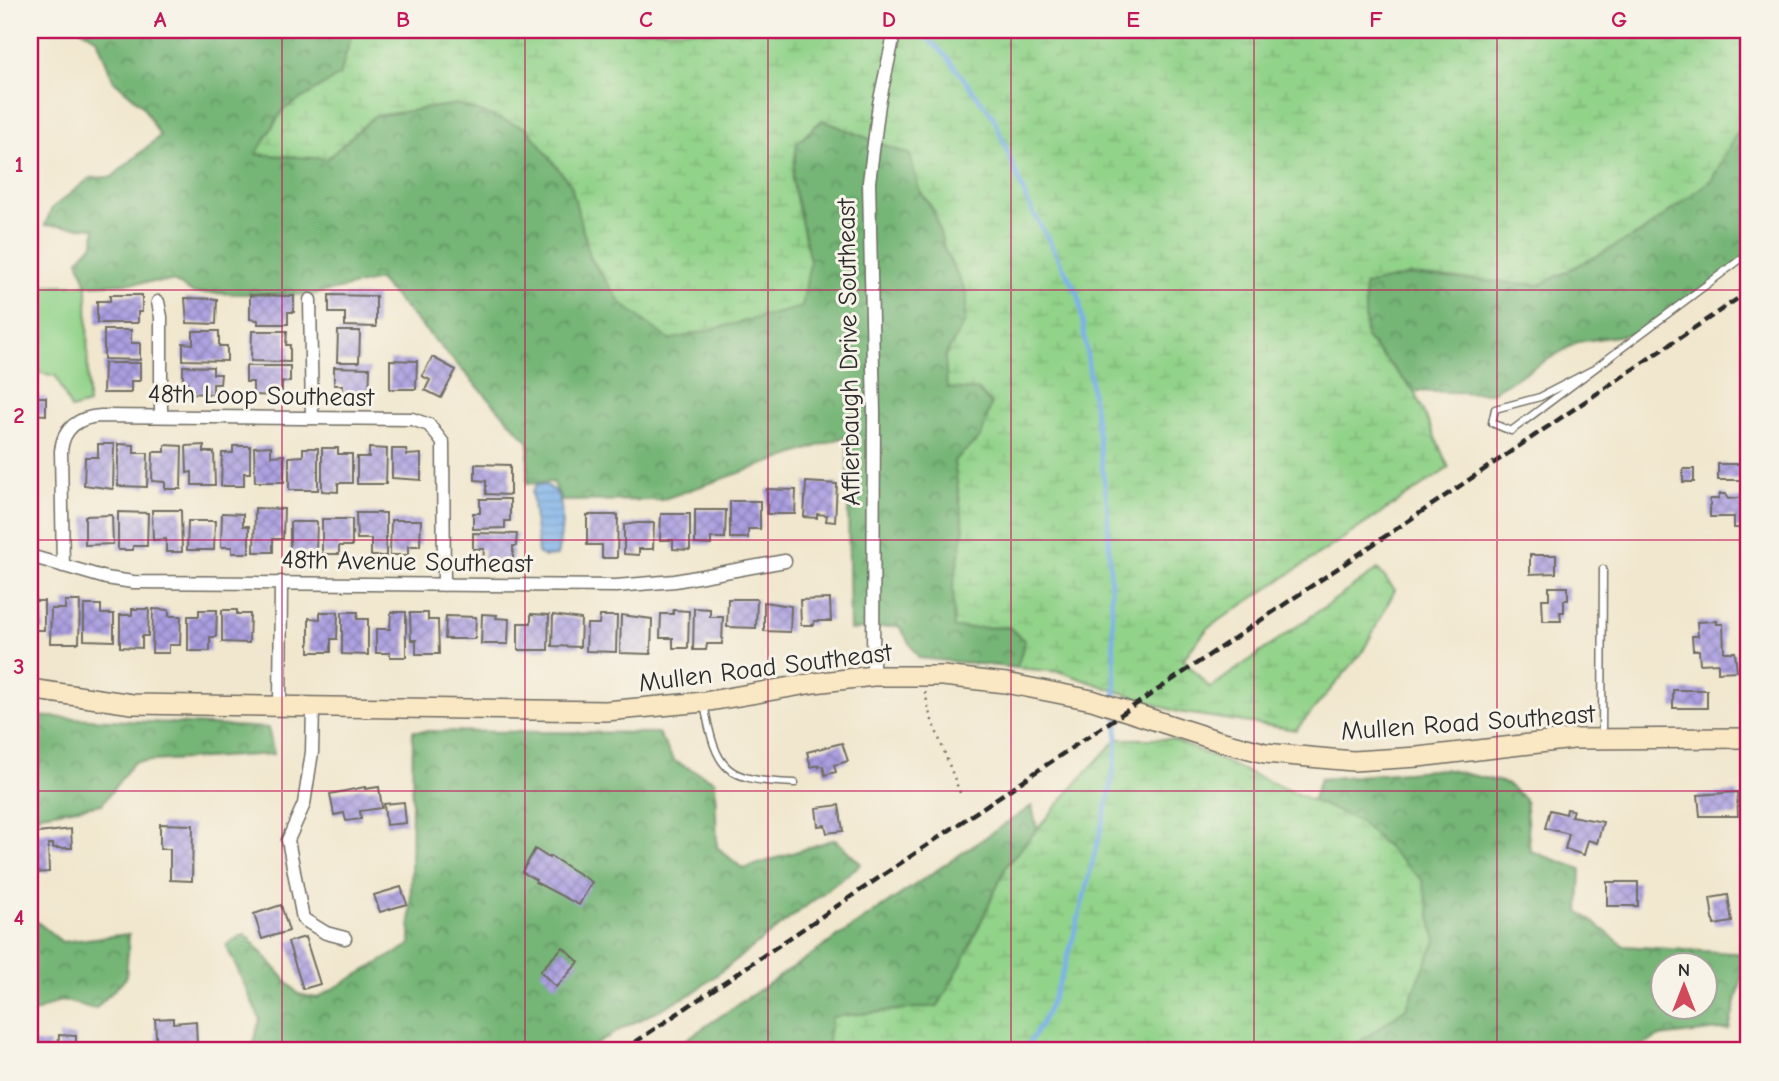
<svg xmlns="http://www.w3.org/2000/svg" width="1779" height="1081" font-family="'Comic Neue',sans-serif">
  <defs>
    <pattern id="forest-crowns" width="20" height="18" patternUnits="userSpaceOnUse" patternTransform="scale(1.75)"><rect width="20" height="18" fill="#75b576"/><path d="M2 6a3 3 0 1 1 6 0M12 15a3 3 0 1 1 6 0" fill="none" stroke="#609361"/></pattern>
    <pattern id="wetland-marsh" width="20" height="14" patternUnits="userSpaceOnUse" patternTransform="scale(1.75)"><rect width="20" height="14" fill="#92d38a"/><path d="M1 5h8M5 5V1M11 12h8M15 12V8" fill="none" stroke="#7eb577"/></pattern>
    <pattern id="water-rules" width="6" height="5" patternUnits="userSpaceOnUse" patternTransform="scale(1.75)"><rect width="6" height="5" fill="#7bb1e9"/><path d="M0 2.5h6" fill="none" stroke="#6590bd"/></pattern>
    <pattern id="building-cross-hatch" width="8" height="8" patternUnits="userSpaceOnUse" patternTransform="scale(1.75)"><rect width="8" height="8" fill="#ab9fe1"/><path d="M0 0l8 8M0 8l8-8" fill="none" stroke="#8b82b7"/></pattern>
  </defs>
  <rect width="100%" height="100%" fill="#f7f3e8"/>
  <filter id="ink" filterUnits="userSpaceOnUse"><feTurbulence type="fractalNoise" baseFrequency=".0143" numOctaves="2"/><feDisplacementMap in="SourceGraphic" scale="14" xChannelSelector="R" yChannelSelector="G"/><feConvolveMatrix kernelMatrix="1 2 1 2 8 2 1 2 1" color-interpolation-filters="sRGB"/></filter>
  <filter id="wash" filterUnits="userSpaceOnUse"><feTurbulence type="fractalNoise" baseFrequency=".00686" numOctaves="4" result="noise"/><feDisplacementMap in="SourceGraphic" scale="28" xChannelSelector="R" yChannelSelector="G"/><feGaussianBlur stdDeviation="1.57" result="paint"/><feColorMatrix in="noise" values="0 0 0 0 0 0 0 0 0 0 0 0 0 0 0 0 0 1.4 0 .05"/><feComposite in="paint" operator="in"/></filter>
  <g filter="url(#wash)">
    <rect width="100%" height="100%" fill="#f1e7ce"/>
    <path fill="#92d38a" stroke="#5e7f5a" stroke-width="2" d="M30,285H87L88,404L71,409L56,376L30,371Z"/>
    <path fill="url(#forest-crowns)" stroke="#507050" stroke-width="2" fill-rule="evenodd" d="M82,30H353L340,75L283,110L257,154L327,159L374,116L457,104L527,128L571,185L590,258L621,303L810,261L792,180L797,143L823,120L911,155L919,189L934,211L945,251L967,294L965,322L945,356L991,404L981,437L954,461L964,529L953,587L954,628L1009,627L1025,641L1017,668L919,658L899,626L850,630L847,436L661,500L562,501L553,482L527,484L529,442L379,280L312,295L193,293L173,281L87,285L78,260L94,243L95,228L45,225L52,208L90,178L112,177L160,136L142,105L113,80L97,39Z
      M1749,110V257L1643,332L1578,342L1490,393L1414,391L1366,338L1364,285L1410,275L1540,285L1644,231L1712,179Z
      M30,716L268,728L274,754L134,762L102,804L41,814L30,822Z
      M413,731L658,733L674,761L715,781L717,847L743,869L835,839L861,864L693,993L623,1028L585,1051H251L260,1019L226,945L245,934L298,994L317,998L410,945Z
      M1444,769L1506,783L1525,799L1530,851L1581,869L1579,911L1624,946L1748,954L1729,1029L1658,1037L1633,1051H1347L1406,1008L1312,801L1320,779ZM1664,965H1706V1007H1664Z
      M1032,806L1037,829L1007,865L963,961L938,1006L833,1017L826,1051H669Z
      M30,916L62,942L129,934L126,978L95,1009L61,1000L30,1015Z"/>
    <path fill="url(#wetland-marsh)" stroke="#5e7f5a" stroke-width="2" d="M353,30H1744L1749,37V110L1712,179L1644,231L1540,285L1410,275L1364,285L1366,338L1414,391L1449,468L1208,628L1183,659L1210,688L1378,569L1395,590L1362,653L1296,730L1178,712L1061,672L1017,668L1025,641L1009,627L954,628L953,587L964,529L954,461L981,437L991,404L979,390L947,388L945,356L965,322L967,294L945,251L934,211L919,189L910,155L822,120L797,143L792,180L810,262L802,307L669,340L621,303L590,257L571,185L527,128L457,104L374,116L327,159L256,154L283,110L340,75Z
      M1117,739H1172L1359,821L1422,880L1436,941L1406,1008L1347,1051H826L832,1017L938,1006L963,961L1007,865L1078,781Z"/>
    <path fill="url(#water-rules)" stroke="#536e8a" stroke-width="2" d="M536,485H546C549,487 553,489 556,492C566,507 561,539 557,556L544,557L538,553L532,492Z"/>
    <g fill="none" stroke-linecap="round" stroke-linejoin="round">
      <path stroke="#7bb1e9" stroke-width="4.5" d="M919,30L947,57L994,118L1027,201L1079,296L1107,502L1116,700
        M1022,1051C1058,1011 1076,929 1089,876C1102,822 1120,769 1117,712"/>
    </g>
    <g id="blocks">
      <path fill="url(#building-cross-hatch)" d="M110,295H142V312H138V323H97V301H110Z
        M250,295L294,296V312H288V324H258V320L250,319Z
        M329,295L376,296V327L345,326V313H329Z
        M185,298L217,299L216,324L187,323Z
        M104,330H131V343H140V360L104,359Z
        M193,331H219V346H227V361L183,360V343L193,344Z
        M252,331H287L286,345H290V362L251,361Z
        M338,331H360L359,362H337Z
        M432,357L456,370L441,398L425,390L430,380L422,376Z
        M390,360L417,361L416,389H390Z
        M104,363H140V381H131V393H103Z
        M183,366L213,367V374H221L220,384H213V394L186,393L187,382H183Z
        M246,366H290V382H282V396L253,395V382H246Z
        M334,367L370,368L369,398L343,397V385H334Z
        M30,384H34V397H46V415L30,414Z
        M98,444H114L113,489L84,485L85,457H98Z
        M118,444L134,445V453H148L147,487L118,486Z
        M165,445L182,446L181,489H165V482L152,481L153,452H165Z
        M204,445V452H214L215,485H192V472L187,473L186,446Z
        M233,446H250V473H244V486H221L222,453H233Z
        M271,446V456L284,455V482H255L254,447Z
        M303,448H318V490H289V457L303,456Z
        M322,448H338V454H352V483H338V492L322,491Z
        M369,448L387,449L386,484H357V457H369Z
        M392,449H406L407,455L421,454V480L392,478Z
        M475,464L510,465V495L486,494V481L475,480Z
        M1718,464H1744V480H1718Z
        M1683,469H1694V482H1683Z
        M806,482L837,484L835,522L826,521L827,515L817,514V518L804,517Z
        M767,489L796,490L795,514H767Z
        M1720,494H1725L1728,499L1749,497V528H1734V517H1710V499H1718Z
        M480,499H510V521H505V528L473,529V513H480Z
        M730,501H760V529H748V538H730Z
        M255,508L284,509L283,539H273V552H254Z
        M152,510H181L182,552H166V539L153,540Z
        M695,510H726L725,538H711V545L695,544Z
        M118,512L148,513L147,546H133V550H118Z
        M222,513L243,514V526H249V553H232V547H221Z
        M356,513H386V556H371V539H357Z
        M661,514H690V550L673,549V540H660Z
        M112,515L113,544L85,545V516Z
        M587,515H618L617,558H602V545H587Z
        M322,519H352V546H339V554H322Z
        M391,520H421L420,546H408V555H390Z
        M188,521H215L214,550H187Z
        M290,522H317L316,553L290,552Z
        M637,523H654L653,549H639V555L624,554V525Z
        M473,533L517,534L516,546H513V561H483L484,549H473Z
        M1530,555H1556V573L1530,574Z
        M1549,587H1568V600H1564V612H1560L1561,621H1543L1542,599H1549Z
        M30,598H32V601H44V630H30Z
        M728,599H757L756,628L727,627Z
        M830,599L831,621H814V625H801L800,600Z
        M65,601H80L79,643H50L51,609H65Z
        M764,602L791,606L790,632L764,631Z
        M84,605H101V614H114V641L84,640Z
        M694,608L710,609V617H723L722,644H707L706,650H693Z
        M132,609H149L148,636H142V648L120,647V615H132Z
        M153,609L169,610V616H181L180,645H169V653H152Z
        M199,610H217L216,637H210V651H188V616H199Z
        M222,610H237V614H250L249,643L222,642Z
        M673,610L689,611L688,648H673V638H660L661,614H673Z
        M320,612H338L337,639H331V652H309V618L320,619Z
        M342,612H358L357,619H368V655L342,654Z
        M391,612H406V657H390V653H376V629H390Z
        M410,613H428V620H438L439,654H416V640H411Z
        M482,614L497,615L496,618L509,619L508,644H481Z
        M531,614L549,615L548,650H518V623H531Z
        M553,615L581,619L580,647L552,646Z
        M621,615L652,619L651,654L620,653Z
        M446,616L476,617L475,639H445Z
        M600,616H617L616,652L586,651L587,624H599Z
        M1717,621V624H1723L1724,652H1735L1737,671L1718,672V663L1700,664L1699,650H1693L1692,636H1698L1697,622Z
        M1673,690H1707V708H1673Z
        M842,743L848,761L834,765L836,772L825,775L823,766L819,767V765L811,767L807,752Z
        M365,787V789L379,787L382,808L360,811L361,819L346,821L344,813L334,815L330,794Z
        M1737,792L1738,816H1700L1698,795Z
        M404,802L406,823L386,825L384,804Z
        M839,805L843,831L827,833L825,825L818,826L816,808Z
        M1567,809L1573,810L1571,816L1603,822L1597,843L1588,840L1584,855L1565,849L1569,834L1545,828L1550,810L1566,814Z
        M160,824L193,825L192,881L170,880V849H160Z
        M71,829L72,848H53V844H48L49,872L30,873V834Z
        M535,849L549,858L550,856L592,882L579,905L535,882L536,880L522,872Z
        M1607,882H1638V906H1607Z
        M401,887L407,904L380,912L374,895Z
        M1728,895L1732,922L1714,925L1710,898Z
        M281,905L289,931L262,939L254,914Z
        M305,937L320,984L303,989L288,942Z
        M563,947L579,962L556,987L540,971Z
        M173,1018V1023L196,1021L197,1046L174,1047V1051H157L155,1019Z
        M59,1035L76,1036V1051H34V1043H50V1049H58Z"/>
    </g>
  </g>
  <g filter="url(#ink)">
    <use href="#blocks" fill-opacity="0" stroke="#706d64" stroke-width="2"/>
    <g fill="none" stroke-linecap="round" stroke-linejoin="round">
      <defs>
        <path id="lane" d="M1594,369L1540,397L1495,409L1492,423L1511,431L1749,253
          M704,704C717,772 724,780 795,783
          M1602,735L1603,569"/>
        <path id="street" d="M310,300L312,418
          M158,302L161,317V416
          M30,556L106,578L133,582L616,586L675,581L785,561
          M63,566L61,451C63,428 79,417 101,416L412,419L429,425L443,443L444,585
          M873,676L874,412L869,182L879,104L895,30
          M280,706L281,582
          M313,707L312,752L304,804L288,840L303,919L326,933L345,938"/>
        <path id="secondary" d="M30,689L132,704L606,711L704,702L814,683L873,676H943L1006,683L1092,700L1216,740L1265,753L1353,761L1418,757L1573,739L1749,738"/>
      </defs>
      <use href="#lane" stroke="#706d64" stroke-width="9"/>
      <use href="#street" stroke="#706d64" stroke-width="15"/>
      <use href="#secondary" stroke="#706d64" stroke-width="22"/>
      <path stroke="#706d64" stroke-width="2.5" stroke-dasharray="2 5" stroke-linecap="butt" d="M925,692L930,715L960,793"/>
      <use href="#lane" stroke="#fff" stroke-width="6"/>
      <use href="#street" stroke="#fff" stroke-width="12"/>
      <use href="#secondary" stroke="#fae7c3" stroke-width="19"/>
      <path stroke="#2b2b2b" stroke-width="4.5" stroke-dasharray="10 5" stroke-linecap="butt" d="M622,1051L1749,291"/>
    </g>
  </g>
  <path fill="none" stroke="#c2185b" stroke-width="2" stroke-opacity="0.55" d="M282,30V1051M525,30V1051M768,30V1051M1011,30V1051M1254,30V1051M1497,30V1051M30,290H1749M30,540H1749M30,791H1749"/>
  <g text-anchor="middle" stroke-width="6" stroke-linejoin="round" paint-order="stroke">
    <g font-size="26" fill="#2b2b2b" stroke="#f7f3e8">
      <text transform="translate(848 352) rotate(-91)" y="9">Afflerbaugh Drive Southeast</text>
      <text transform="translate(261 395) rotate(1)" y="9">48th Loop Southeast</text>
      <text transform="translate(407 561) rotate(1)" y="9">48th Avenue Southeast</text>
      <text transform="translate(765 667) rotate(-7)" y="9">Mullen Road Southeast</text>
      <text transform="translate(1468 722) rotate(-4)" y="9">Mullen Road Southeast</text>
    </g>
  </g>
  <rect width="1779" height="1081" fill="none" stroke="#f7f3e8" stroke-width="77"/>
  <g transform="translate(1684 986)"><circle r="33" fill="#f7f3e8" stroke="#a5a39c" stroke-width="2"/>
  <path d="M0-5L12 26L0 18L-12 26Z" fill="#d1495b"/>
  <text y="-10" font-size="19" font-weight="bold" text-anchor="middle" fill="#2b2b2b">N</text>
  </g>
  <rect x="38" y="38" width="1702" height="1004" fill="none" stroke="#c2185b" stroke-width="2.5"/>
  <g font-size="23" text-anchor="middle" font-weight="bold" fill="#c2185b">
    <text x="160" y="27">A</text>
    <text x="403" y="27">B</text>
    <text x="646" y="27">C</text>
    <text x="889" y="27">D</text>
    <text x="1133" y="27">E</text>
    <text x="1376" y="27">F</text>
    <text x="1619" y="27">G</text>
    <text x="19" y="172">1</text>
    <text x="19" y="423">2</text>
    <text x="19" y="674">3</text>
    <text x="19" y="925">4</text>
  </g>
</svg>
